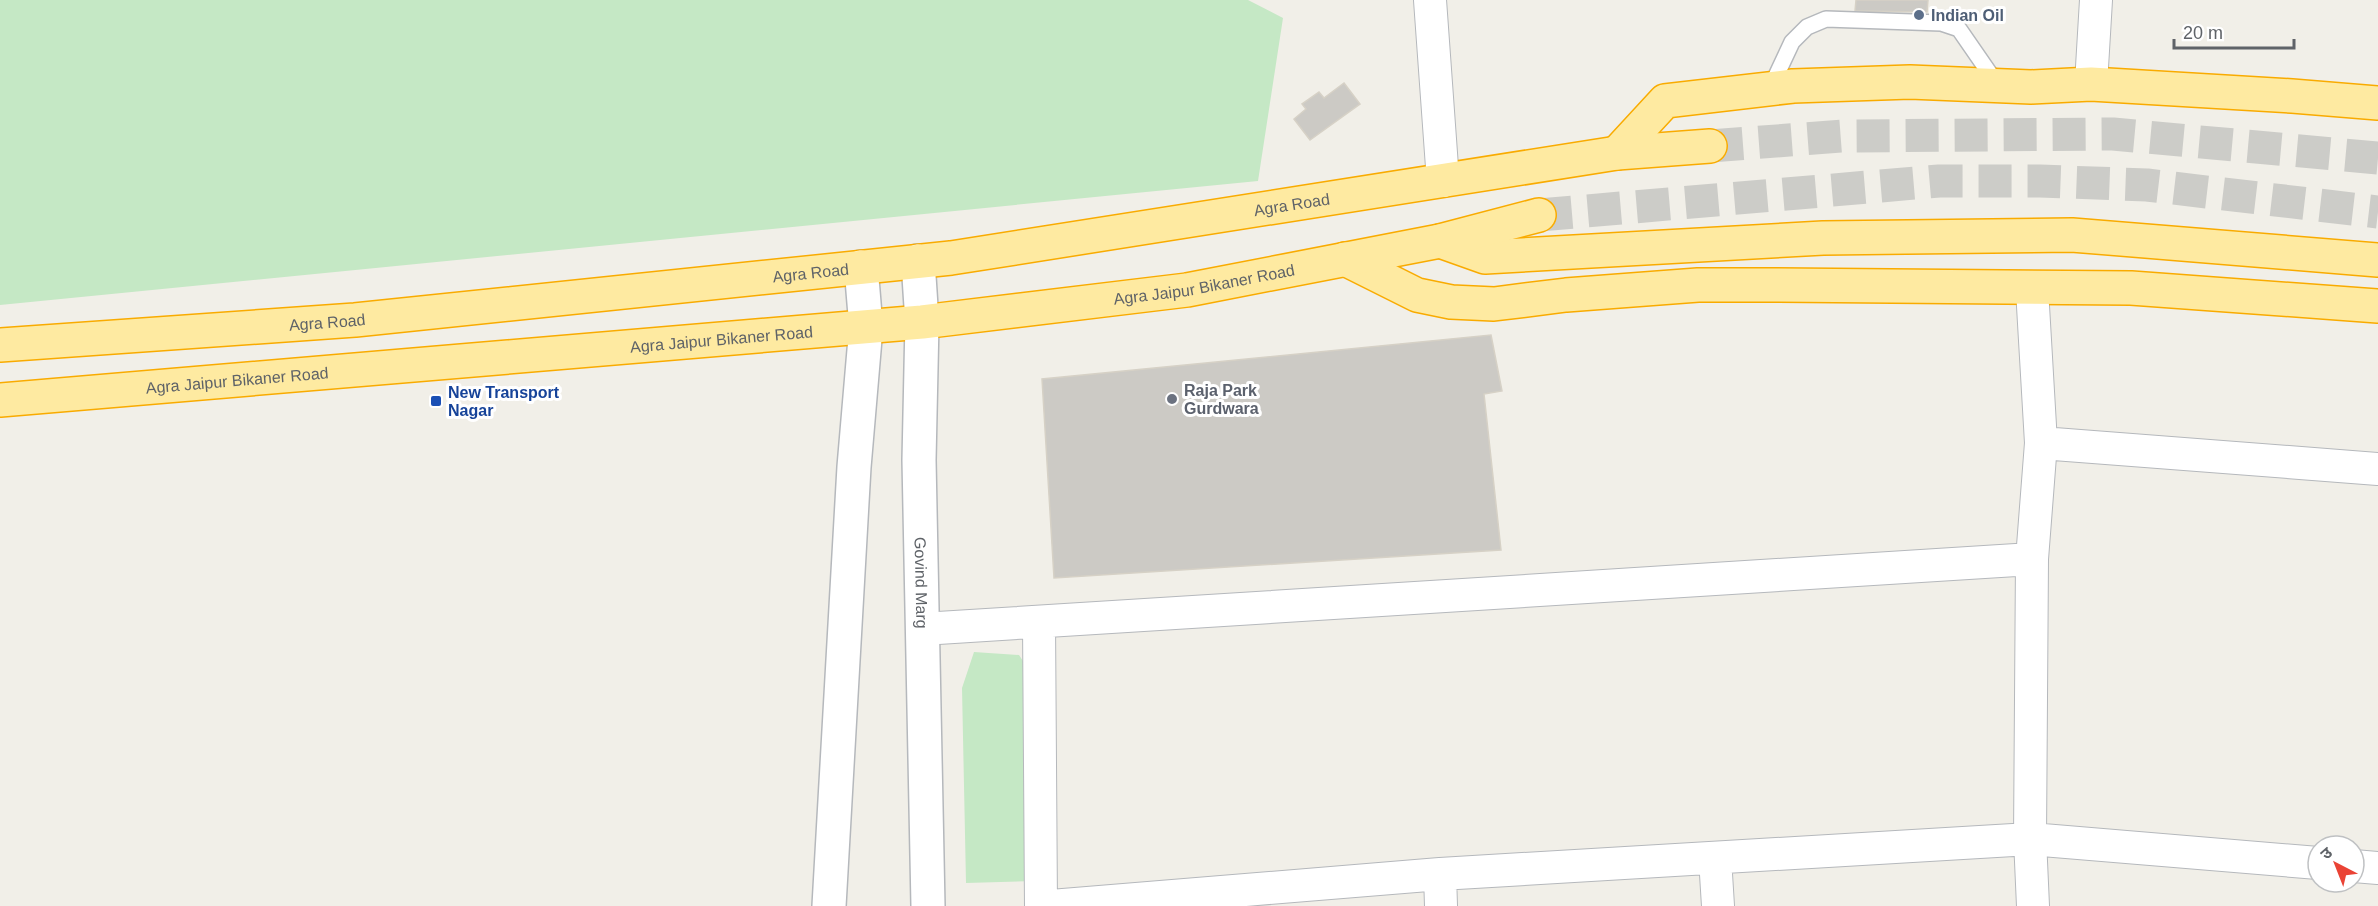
<svg xmlns="http://www.w3.org/2000/svg" width="2378" height="906" font-family="Arial,'Noto Sans Devanagari',sans-serif">
  <rect width="100%" height="100%" fill="#f1efe8"/>
  <path fill="#c5e8c5" d="M0,0H1248L1283,18L1258,181L0,305Z
    M974,652L1019,655L1031,673L1035,881L966,883L962,688Z"/>
  <path fill="#cccac5" stroke="#d6d1c6" stroke-width="1.5" d="M1856,0H1928L1927,12L1855,11Z
    M1344,83L1360,104L1310,140L1294,119L1306,109L1302,104L1319,92L1324,98Z
    M1491,335L1502,391L1484,394L1501,550L1054,578L1042,379Z"/>
  <g fill="none" stroke-linecap="round" stroke-linejoin="round">
    <path stroke="#ccccc8" stroke-width="33" stroke-dasharray="33 16" stroke-linecap="butt" d="M1710,146L1842,136L2113,134L2378,158
      M1539,215L1939,181H2040L2147,185L2378,212"/>
    <defs>
      <path id="service" d="M1770,89L1792,42L1807,27L1826,19L1941,23L1959,29L1997,84"/>
      <path id="minor" d="M1430,0L1443,181
        M2091,84L2096,0
        M2032,289L2041,443L2032,559L2030,839L2033,906
        M2041,443L2378,469
        M1039,622L1041,906
        M922,629L2032,559
        M1715,858L1718,906
        M2354,866L2378,868
        M1440,874L1441,906
        M1051,906L1440,874L2030,839L2318,863"/>
      <g id="tertiary">
        <path id="s1" d="M918,261L922,322L919,460L928,906"/>
        <path d="M829,906L854,467L866,327L861,267"/>
      </g>
      <g id="trunk">
        <path d="M1617,153L1665,101L1793,86L1910,82L2031,87L2091,84L2292,96L2378,103"/>
        <path d="M1440,241L1485,257L1823,238L2072,235L2378,260"/>
        <path d="M1345,259L1417,295L1451,302L1494,304L1566,295L1698,285H1776L2131,288L2378,306"/>
        <path id="s2" d="M0,345L355,320L951,258L1617,153L1710,146"/>
        <path id="s3" d="M0,400L922,322L1187,290L1440,241L1539,215"/>
      </g>
    </defs>
    <use href="#service" stroke="#b5b8bc" stroke-width="18"/>
    <use href="#minor" stroke="#b5b8bc" stroke-width="34"/>
    <use href="#tertiary" stroke="#b5b8bc" stroke-width="36"/>
    <use href="#trunk" stroke="#f9ab00" stroke-width="36"/>
    <use href="#service" stroke="#fff" stroke-width="15"/>
    <use href="#minor" stroke="#fff" stroke-width="32"/>
    <use href="#tertiary" stroke="#fff" stroke-width="33"/>
    <use href="#trunk" stroke="#feeaa1" stroke-width="33"/>
  </g>
  <circle fill="#5c6f8a" stroke="#fff" stroke-width="2" cx="1919" cy="15" r="6"/>
  <circle fill="#6b7280" stroke="#fff" stroke-width="2" cx="1172" cy="399" r="6"/>
  <rect fill="#1a4fb4" stroke="#fff" stroke-width="2" x="430" y="395" width="12" height="12" rx="3"/>
  <g text-anchor="middle" stroke-width="6" stroke-linejoin="round" paint-order="stroke">
    <g font-size="16" font-weight="bold" fill="#4e5e75" stroke="#fff" text-anchor="start">
      <text x="1931" y="21">Indian Oil</text>
    </g>
    <g font-size="16" fill="#5f6368" stroke="#fff">
      <text dy="6" stroke="none"><textPath href="#s2" startOffset="1300">Agra Road</textPath></text>
      <text dy="6" stroke="none"><textPath href="#s2" startOffset="814">Agra Road</textPath></text>
      <text dy="6" stroke="none"><textPath href="#s3" startOffset="1210">Agra Jaipur Bikaner Road</textPath></text>
      <text dy="6" stroke="none"><textPath href="#s2" startOffset="328">Agra Road</textPath></text>
      <text dy="6" stroke="none"><textPath href="#s3" startOffset="724">Agra Jaipur Bikaner Road</textPath></text>
      <text dy="6" stroke="none"><textPath href="#s3" startOffset="238">Agra Jaipur Bikaner Road</textPath></text>
      <text dy="6" stroke="none"><textPath href="#s1" startOffset="322">Govind Marg</textPath></text>
    </g>
    <g font-size="16" font-weight="bold" fill="#5b616d" stroke="#fff" text-anchor="start">
      <text x="1184" y="396">Raja Park<tspan x="1184" dy="18">Gurdwara</tspan></text>
    </g>
    <g font-size="16" font-weight="bold" fill="#164399" stroke="#fff" text-anchor="start">
      <text x="448" y="398">New Transport<tspan x="448" dy="18">Nagar</tspan></text>
    </g>
  </g>
  <g transform="translate(2336 864) rotate(318)"><circle r="28" fill="#ffffff" stroke="#bfc1c3" stroke-width="1.5"/>
  <path d="M0-4.5L10 22L0 15L-10 22Z" fill="#ea4335"/>
  <text y="-9" font-size="16" font-weight="bold" text-anchor="middle" fill="#5f6368">उ</text>
  </g>
  <path d="M2174 39v9h120v-9" fill="none" stroke="#5f6368" stroke-width="3"/>
  <text x="2183" y="39" font-size="18" fill="#5f6368" stroke="#ffffff" stroke-width="4.5" paint-order="stroke">20 m</text>
</svg>
